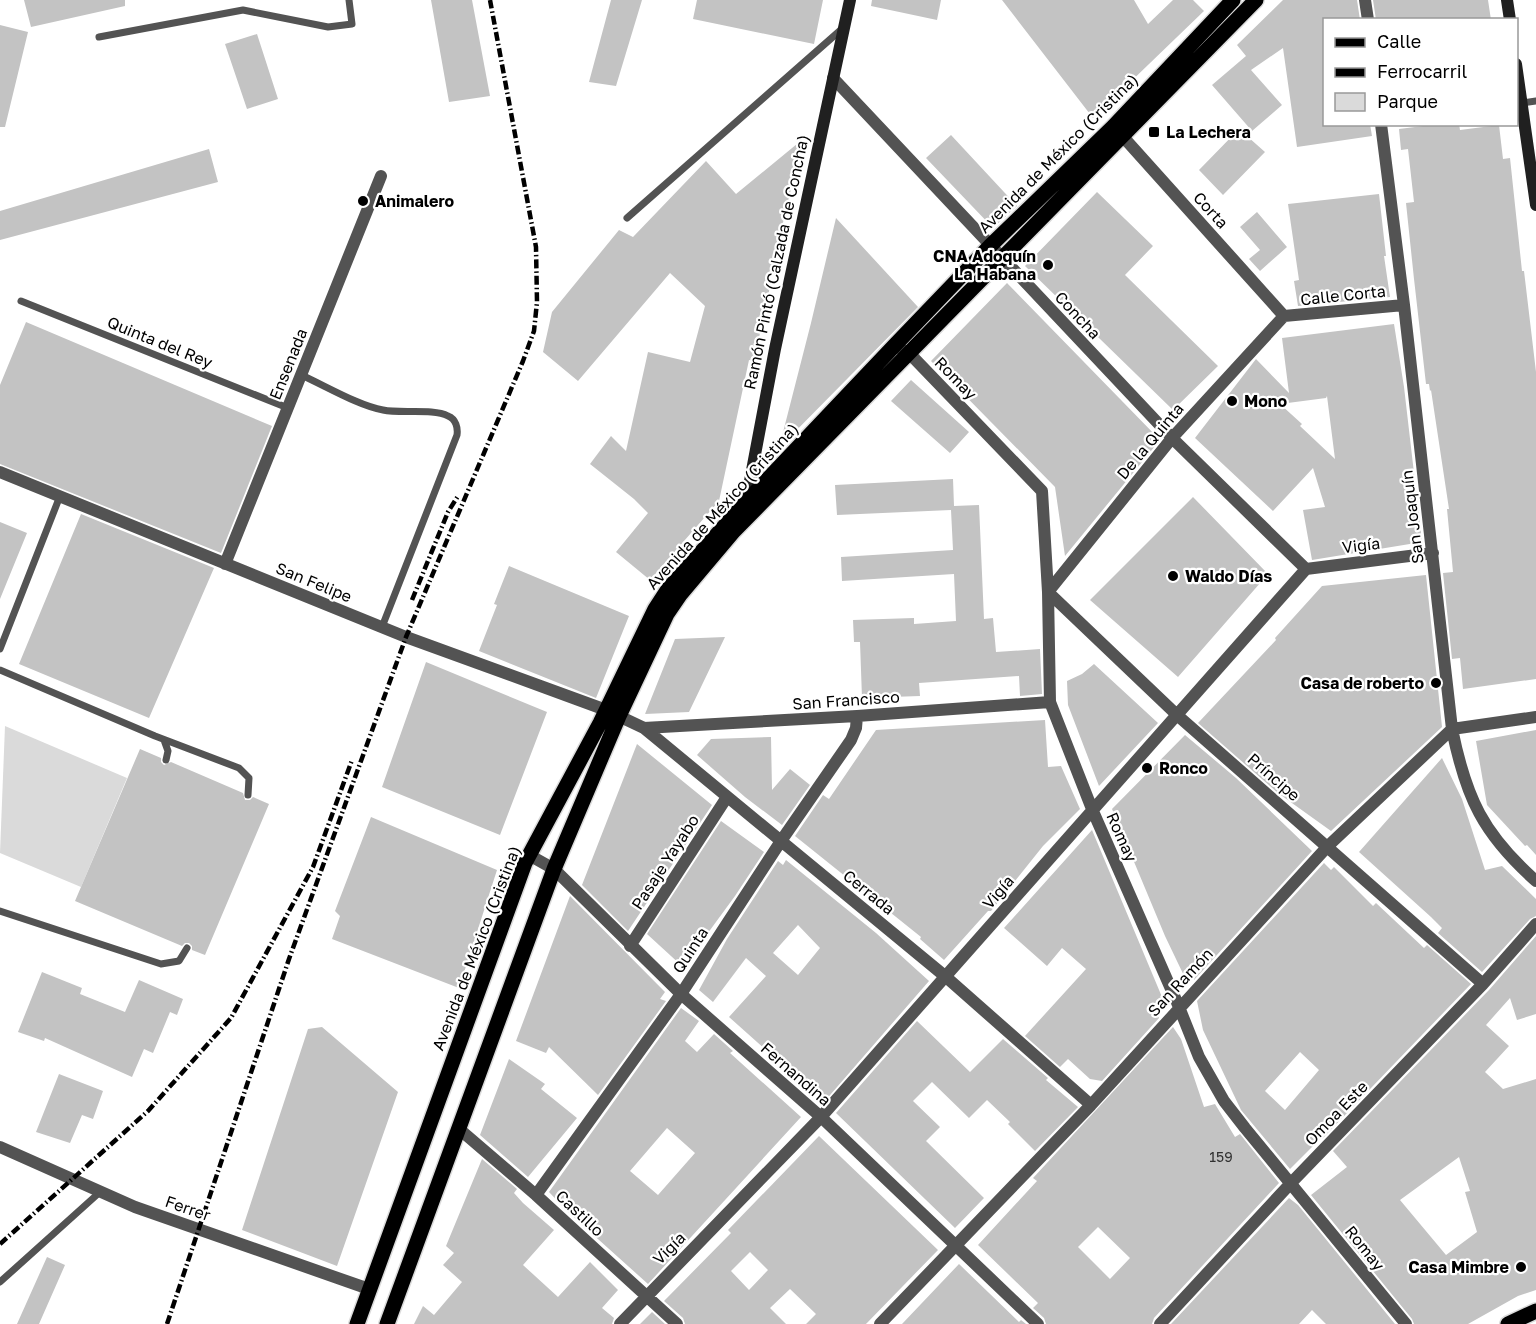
<svg xmlns="http://www.w3.org/2000/svg" width="1536" height="1324" font-family="'Golos Text',sans-serif">
  <rect width="100%" height="100%" fill="#fff"/>
  <path fill="#dadada" d="M5,726L127,778L81,887L0,853Z"/>
  <path fill="#c3c3c3" fill-rule="evenodd" d="M24,0H125V6L31,27Z
    M431,0H472L490,96L449,102Z
    M611,0H642L616,86L589,82Z
    M697,0H823L814,44L693,19Z
    M872,0H941L937,20L871,6Z
    M1002,0H1134L1148,24L1173,0H1193L1204,11L1093,118Z
    M1283,0H1357L1360,20H1324V124H1370L1372,136L1297,147L1283,48L1251,70L1282,105L1252,131L1212,85L1246,56L1237,45Z
    M1373,0H1488L1491,20H1376Z
    M0,25L28,32L5,127H0Z
    M257,34L278,99L247,109L225,44Z
    M1439,124H1459L1460,130L1499,125L1503,159L1510,158L1522,271H1524L1536,372V679L1463,689L1460,658L1452,659L1443,573L1453,572L1447,509H1449L1431,390L1430,391L1429,384H1426L1414,279L1406,203L1414,202L1408,149L1401,150L1399,129Z
    M1239,129L1265,152L1223,195L1199,170Z
    M951,135L1017,206L993,228L926,158Z
    M803,139L769,281L771,282L754,361L749,360L719,501L650,580L616,552L648,513L634,499L590,464L611,436L626,451L648,352L690,362L705,306L670,273L578,381L543,352L552,312L619,230L633,237L706,161L736,194Z
    M209,149L218,182L0,240V211Z
    M1097,192L1153,246L1125,275L1218,366L1173,410L1025,266Z
    M1379,194L1386,256H1384L1390,297L1298,306L1294,281L1299,280L1288,204Z
    M1257,212L1287,247L1260,271L1249,259L1260,250L1240,227Z
    M836,218L918,307L779,448L811,323Z
    M1007,283L1160,440L1065,556L1055,487L931,361Z
    M26,322L272,426L221,553L0,464V385Z
    M1394,324L1404,387L1422,542L1312,560L1303,510L1325,507L1313,468L1273,511L1195,438L1256,359L1289,393L1282,338ZM1327,396L1335,459L1300,426L1302,424L1280,404L1326,398Z
    M911,380L969,432L950,453L891,401Z
    M953,479L954,506L979,505L984,619L993,618L996,652L1040,649L1042,694L1020,696L1019,676L919,683L920,696L862,698L860,642H854L853,620L914,618V624L956,621L954,574L842,581L841,557L953,550L951,510L837,515L835,485Z
    M1193,497L1268,574L1178,677L1090,600Z
    M81,514L214,568L149,718L19,664Z
    M0,522L27,533L0,599Z
    M509,566L629,616L596,698L479,651L497,605L494,604Z
    M1426,575L1442,727L1331,831L1278,793L1198,723L1276,640L1275,638L1322,586Z
    M725,637L689,712L645,714L675,639Z
    M426,662L547,712L500,835L382,787Z
    M1094,664L1158,723L1099,786L1068,705L1067,681L1082,674Z
    M1045,720L1048,767L1061,766L1080,809L1043,846L991,911H988L944,960L920,939L921,937L795,836L823,795L829,799L876,730Z
    M1536,730V855L1527,845L1525,846L1487,805L1476,741Z
    M1185,735L1236,778L1312,851L1194,980L1193,976L1187,982L1165,936L1112,809Z
    M771,737L772,790L790,769L810,785L782,825L745,797L697,755L711,739Z
    M637,744L712,805L628,931L582,885Z
    M140,749L161,758V762L164,765L171,762L243,793L245,800H250L253,797L269,804L205,955L192,950V946L189,943H185L182,946L75,901Z
    M1442,758L1462,799L1485,870L1502,866L1536,899V916L1530,919L1482,972L1438,933L1442,928L1431,917L1359,852Z
    M371,817L497,870L459,988L332,939L340,916L335,911Z
    M721,821L764,852L735,896L683,967L647,934Z
    M1092,830L1162,997L1159,1018L1102,1081L1090,1079L1068,1059L1060,1067L1025,1036L1086,969L1062,948L1047,966L1004,928Z
    M786,860L876,933L929,981L824,1102L729,1017L766,976L746,958L713,1002L699,990L727,939L778,861L783,865ZM798,925L820,948L798,975L773,953Z
    M1324,863L1331,870L1334,867L1373,906L1376,903L1424,948L1427,945L1471,984L1322,1139L1321,1138L1290,1169L1241,1110L1203,1030L1197,1001ZM1300,1052L1319,1070L1285,1110L1265,1091Z
    M570,896L665,992L660,999L666,1001L598,1095L549,1047L546,1053L516,1041Z
    M1536,936V1014L1517,1020L1510,998L1486,1025L1509,1046L1485,1072L1503,1089L1536,1079V1290L1518,1296L1468,1324H1414L1412,1319L1311,1195L1347,1167L1333,1151L1489,990ZM1459,1157L1470,1191L1465,1192L1477,1232L1446,1255L1400,1200Z
    M42,972L82,988L80,994L125,1012L139,980L183,999L177,1015L170,1012L153,1053L144,1049L132,1077L45,1038L44,1041L18,1032Z
    M681,1008L699,1021L685,1041L697,1052L714,1034L733,1051L730,1053L801,1117L648,1284L569,1213L549,1192ZM667,1128L695,1153L658,1195L630,1171Z
    M917,1021L970,1072L1003,1039L1048,1078L1046,1080L1078,1107L1035,1151L1008,1124L1010,1122L987,1100L969,1118L932,1082L913,1101L940,1127L926,1141L984,1198L955,1228L836,1113Z
    M322,1027L398,1092L337,1266L242,1230L308,1029Z
    M1173,1027L1181,1039L1204,1107L1215,1104L1235,1137L1240,1134L1279,1183L1154,1318L1152,1324H1046L1044,1318L1033,1308L1038,1303L978,1245L1037,1181L1033,1178ZM1098,1227L1130,1258L1110,1279L1078,1247Z
    M509,1059L545,1084L541,1089L577,1118L528,1177L480,1135Z
    M59,1074L103,1091L93,1119L82,1115L70,1143L36,1132Z
    M819,1136L938,1250L866,1324H806L816,1314L790,1289L770,1308L786,1324H685L683,1318L664,1301L731,1233L728,1230ZM750,1252L768,1270L749,1290L731,1271Z
    M482,1159L517,1189L514,1193L523,1203L554,1230L523,1265L558,1297L590,1262L618,1290L602,1308L614,1318L612,1324H414L423,1306L434,1315L462,1282L443,1265L454,1253L446,1246Z
    M1289,1198L1298,1205L1395,1324H1326L1312,1310L1299,1324H1171Z
    M47,1257L65,1265L39,1324H17Z
    M959,1264L1019,1322L1021,1320L1026,1324H902Z
    M652,1312L665,1324H640Z"/>
  <g fill="none" stroke-linecap="round" stroke-linejoin="round">
    <defs>
      <path id="primary" d="M357,1324L525,863L600,723L655,609L668,589L746,502L895,345L990,246L1113,127L1233,0
        M387,1324L554,869L619,716L667,614L680,595L734,531L1256,0
        M1508,1324L1536,1311"/>
    </defs>
    <use href="#primary" stroke="#dbdbdb" stroke-width="18"/>
    <path stroke="#535353" stroke-width="7" d="M99,37L243,10L328,27L352,24L349,0
      M1522,103L1536,101
      M627,218L843,28
      M21,301L288,408
      M301,375C324,385 359,406 383,410C401,414 433,408 448,416C456,419 458,428 457,435L382,627
      M0,649L60,496
      M0,670L155,736L239,768L249,778L248,795
      M164,740L168,751L166,760
      M0,911L161,964L179,961L187,948
      M0,1282L100,1192"/>
    <path stroke="#535353" stroke-width="12" d="M1365,0L1368,20
      M833,78L1172,438L1306,569
      M1381,124L1404,305L1452,729C1466,798 1483,834 1536,881
      M1117,130L1284,316
      M1284,316L1172,438L1048,592L1177,715L1483,984
      M1284,316L1404,305
      M901,349L910,354L1042,491L1048,592L1050,702L1092,809L1179,1007L1199,1057L1224,1101L1245,1128L1406,1324
      M0,472L406,637L606,710L644,728L946,977L1091,1105
      M225,564L381,176
      M644,728L857,716L1050,702
      M529,855L554,869L681,994L821,1117L1038,1324
      M630,946L727,797
      M458,1128L536,1195L677,1324
      M0,1147L135,1207L369,1289
      M536,1195L681,994L781,841L851,740L856,728L857,716
      M620,1324L821,1117L1306,569L1433,553
      M880,1324L1091,1105L1328,846L1452,729L1536,717
      M1160,1324L1291,1183L1483,984L1536,924"/>
    <path stroke="#202020" stroke-width="12" d="M1507,0L1510,20
      M1516,64L1536,205
      M746,502L775,349L850,0"/>
    <use href="#primary" stroke="#000" stroke-width="15"/>
    <path stroke="#000" stroke-width="4.5" stroke-dasharray="9 3 1.5 3" stroke-linecap="butt" d="M412,600L448,512L458,496
      M0,1244L148,1111L231,1018L313,867L352,760
      M167,1324L289,959L406,637L523,361L534,331L537,302L536,247L490,0"/>
  </g>
  <g fill="#000" stroke="#fff" stroke-width="2">
    <rect x="1148" y="126" width="12" height="12" rx="3"/>
    <circle cx="363" cy="201" r="6"/>
    <circle cx="1048" cy="265" r="6"/>
    <circle cx="1232" cy="401" r="6"/>
    <circle cx="1173" cy="576" r="6"/>
    <circle cx="1436" cy="683" r="6"/>
    <circle cx="1147" cy="768" r="6"/>
    <circle cx="1521" cy="1267" r="6"/>
  </g>
  <g text-anchor="middle" stroke-width="4.5" stroke-linejoin="round" paint-order="stroke">
    <g font-size="14" fill="#313131">
      <text x="1221" y="1162">159</text>
    </g>
    <g font-size="16" font-weight="bold" fill="#000" stroke="#fff" text-anchor="start">
      <text x="1166" y="138">La Lechera</text>
      <text x="375" y="207">Animalero</text>
      <text x="1036" y="262" text-anchor="end">CNA Adoquín<tspan x="1036" dy="18">La Habana</tspan></text>
      <text x="1244" y="407">Mono</text>
      <text x="1185" y="582">Waldo Días</text>
      <text x="1424" y="689" text-anchor="end">Casa de roberto</text>
      <text x="1159" y="774">Ronco</text>
      <text x="1509" y="1273" text-anchor="end">Casa Mimbre</text>
    </g>
    <g font-size="16" fill="#000" stroke="#fff">
      <text transform="translate(1058 153) rotate(-45)" y="6">Avenida de México (Cristina)</text>
      <text transform="translate(1211 210) rotate(48)" y="6">Corta</text>
      <text transform="translate(776 262) rotate(-78)" y="6">Ramón Pintó (Calzada de Concha)</text>
      <text transform="translate(1343 295) rotate(-6)" y="6">Calle Corta</text>
      <text transform="translate(1078 315) rotate(47)" y="6">Concha</text>
      <text transform="translate(160 342) rotate(22)" y="6">Quinta del Rey</text>
      <text transform="translate(288 364) rotate(-68)" y="6">Ensenada</text>
      <text transform="translate(956 378) rotate(46)" y="6">Romay</text>
      <text transform="translate(1150 441) rotate(-50)" y="6">De la Quinta</text>
      <text transform="translate(722 506) rotate(-48)" y="6">Avenida de México (Cristina)</text>
      <text transform="translate(1412 517) rotate(-97)" y="6">San Joaquín</text>
      <text transform="translate(1361 545) rotate(-7)" y="6">Vigía</text>
      <text transform="translate(314 582) rotate(22)" y="6">San Felipe</text>
      <text transform="translate(846 700) rotate(-4)" y="6">San Francisco</text>
      <text transform="translate(1274 777) rotate(41)" y="6">Príncipe</text>
      <text transform="translate(1122 837) rotate(66)" y="6">Romay</text>
      <text transform="translate(665 862) rotate(-57)" y="6">Pasaje Yayabo</text>
      <text transform="translate(869 892) rotate(39)" y="6">Cerrada</text>
      <text transform="translate(998 892) rotate(-49)" y="6">Vigía</text>
      <text transform="translate(476 948) rotate(-69)" y="6">Avenida de México (Cristina)</text>
      <text transform="translate(690 950) rotate(-57)" y="6">Quinta</text>
      <text transform="translate(1180 982) rotate(-47)" y="6">San Ramón</text>
      <text transform="translate(796 1074) rotate(41)" y="6">Fernandina</text>
      <text transform="translate(1336 1113) rotate(-46)" y="6">Omoa Este</text>
      <text transform="translate(188 1208) rotate(19)" y="6">Ferrer</text>
      <text transform="translate(580 1213) rotate(43)" y="6">Castillo</text>
      <text transform="translate(669 1248) rotate(-45)" y="6">Vigía</text>
      <text transform="translate(1365 1248) rotate(51)" y="6">Romay</text>
    </g>
  </g>
  <rect x="1323" y="18" width="195" height="108" fill="#ffffff" stroke="#999999" stroke-width="1.5"/>
  <rect x="1335" y="38" width="30" height="9" fill="#000000" stroke="#999999" stroke-width="1.5"/>
  <text x="1377" y="48" font-size="18" fill="#000000">Calle</text>
  <rect x="1335" y="68" width="30" height="9" fill="#000000" stroke="#999999" stroke-width="1.5"/>
  <text x="1377" y="78" font-size="18" fill="#000000">Ferrocarril</text>
  <rect x="1335" y="93" width="30" height="18" fill="#dadada" stroke="#999999" stroke-width="1.5"/>
  <text x="1377" y="108" font-size="18" fill="#000000">Parque</text>
</svg>
